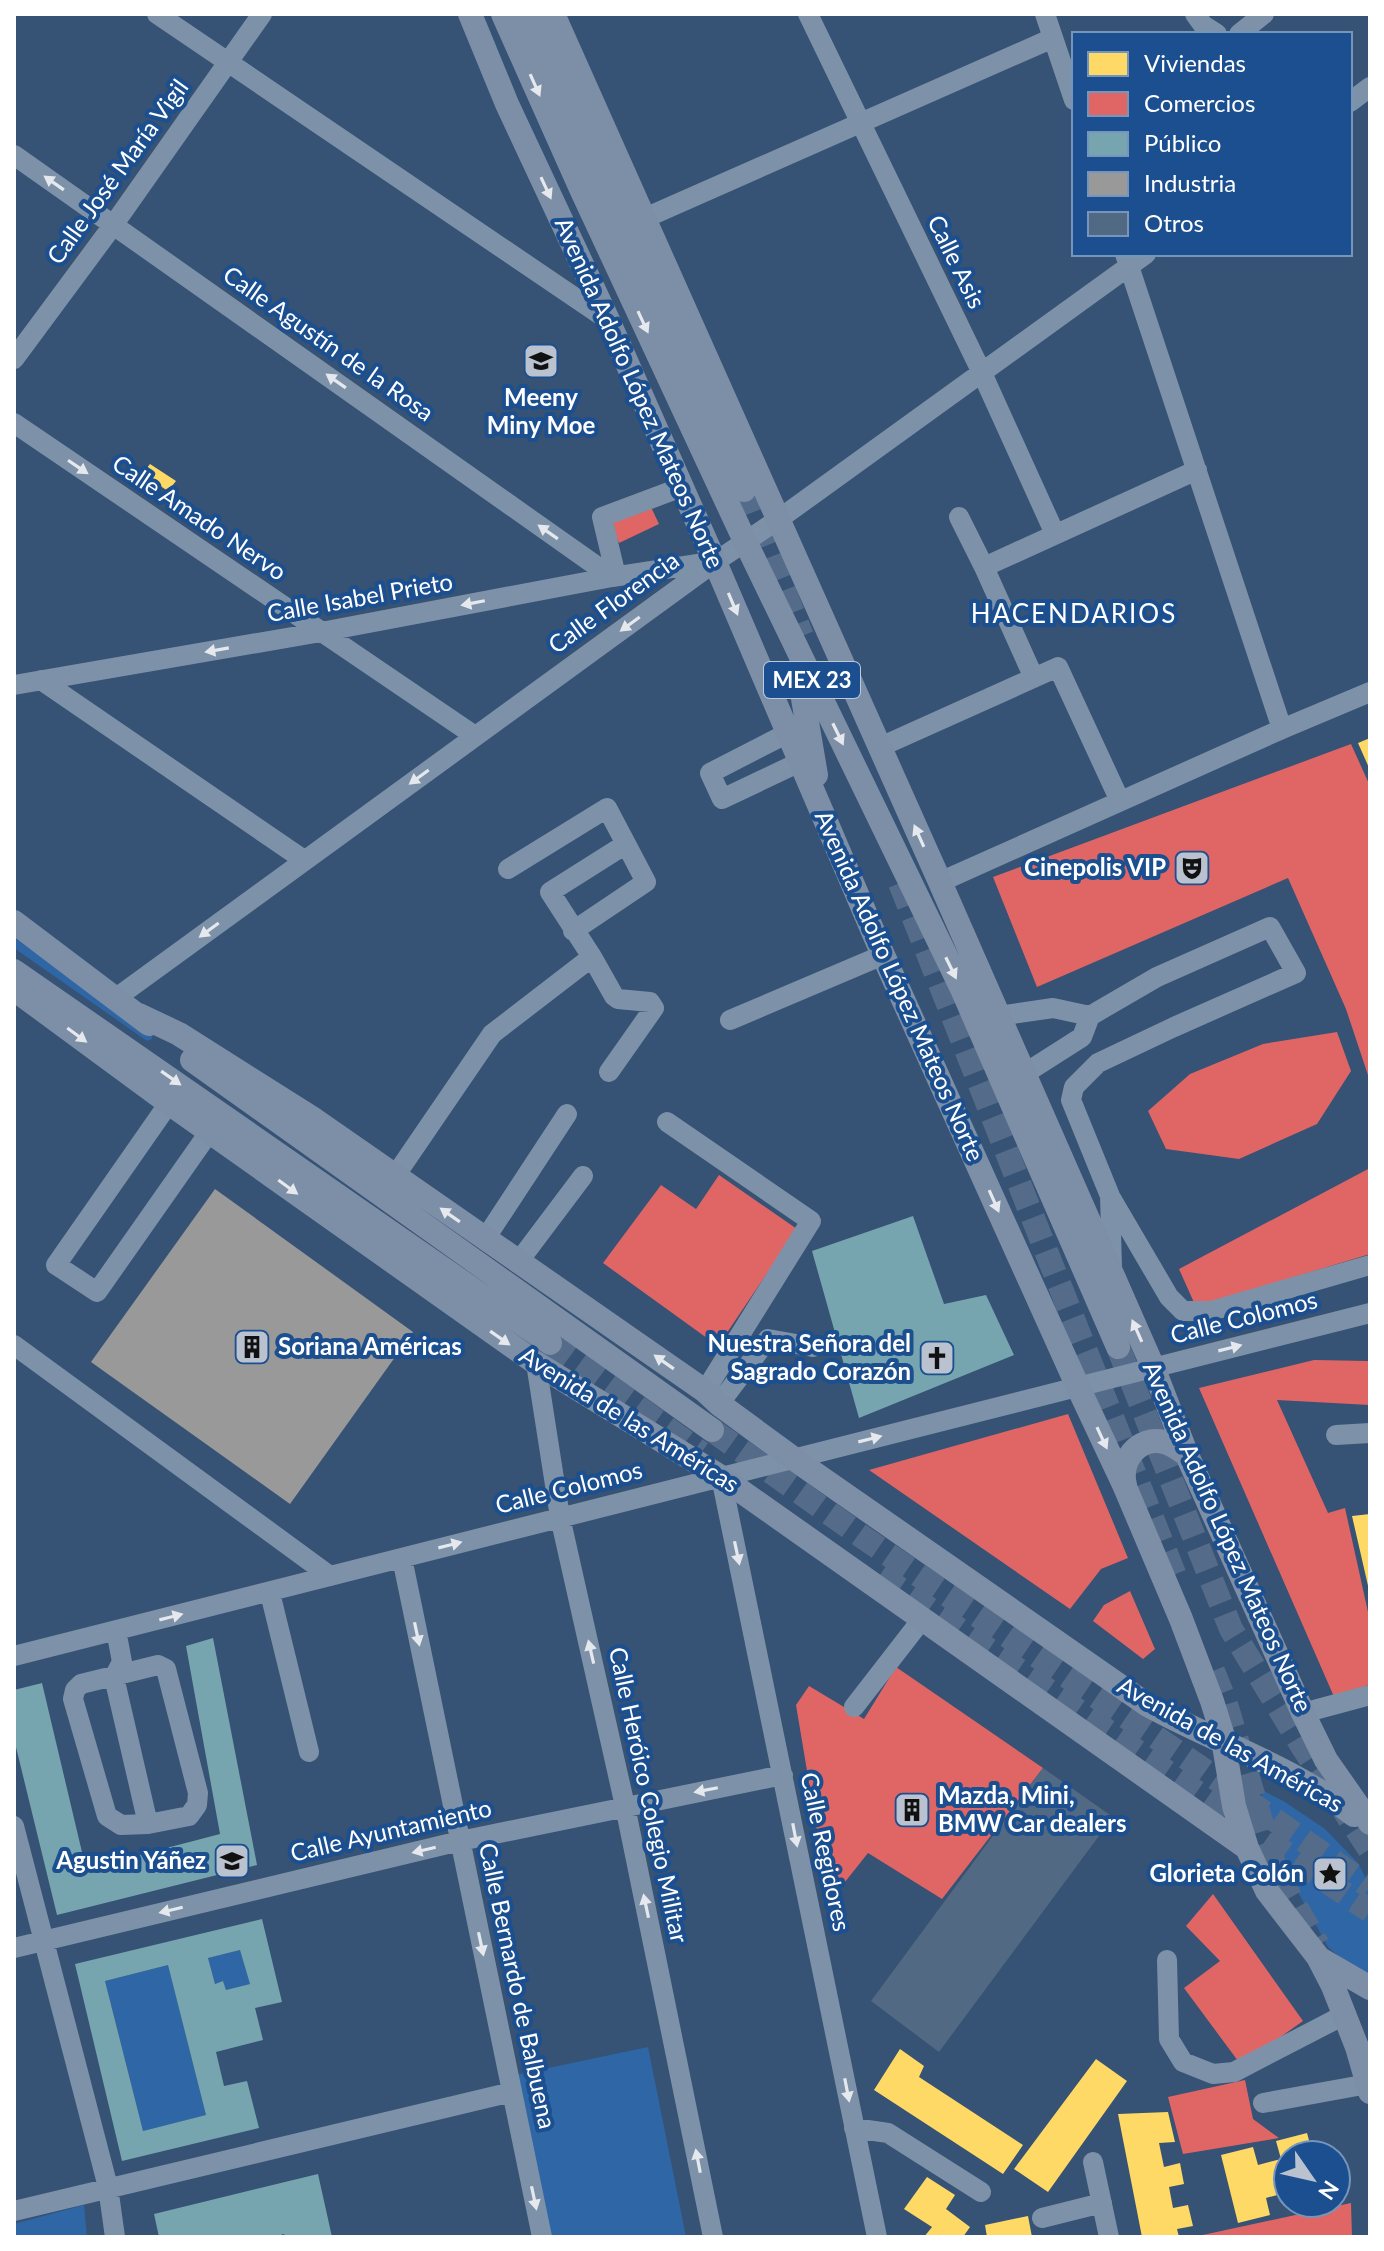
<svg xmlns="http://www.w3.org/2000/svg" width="1384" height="2251" font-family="Lato,sans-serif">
  <rect width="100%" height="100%" fill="#365274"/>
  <path fill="#2f66a5" d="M14,938L152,1034V1039L147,1041L14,948Z
    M1260,1789L1285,1802L1325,1829L1358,1863L1370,1887V1978L1351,1967L1328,1947L1289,1876Z
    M240,1950L250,1984L226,1990L223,1981L215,1984L208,1958Z
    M168,1965L206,2115L143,2131L105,1981Z
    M648,2047L686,2237H548L515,2075Z
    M84,2205L87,2237H14V2224Z"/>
  <path fill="#ffd966" d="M150,464L176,481L168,491L142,474Z
    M1370,738V770L1358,743Z
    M1370,1514V1590H1369L1352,1516Z
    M900,2049L924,2066L919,2077L1023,2145L1003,2174L874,2090Z
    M1096,2059L1127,2081L1048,2192L1014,2169Z
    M1168,2112L1175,2142L1159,2143L1164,2167L1180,2163L1184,2184L1169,2187L1173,2208L1188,2205L1193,2226L1177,2229L1179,2237H1142L1118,2114Z
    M1307,2133L1313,2155H1288V2192L1266,2198L1270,2215L1238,2223L1221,2155L1253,2147L1258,2165L1281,2159L1276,2141Z
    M927,2177L955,2195L946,2209L970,2227L963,2237H924L932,2227L904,2209Z
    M1028,2216L1032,2237H987L985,2225Z"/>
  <path fill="#e06666" d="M650,505L659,524L619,543L610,523Z
    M1351,744L1370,786V1081L1346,1009L1288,878L1037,987L993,877Z
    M1337,1032L1351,1071L1317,1124L1239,1159L1166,1149L1148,1111L1190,1074L1263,1044Z
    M1370,1168V1254L1196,1307L1179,1269Z
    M719,1175L797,1229L718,1346L603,1263L661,1185L696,1209Z
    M1314,1360L1368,1361L1370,1370V1405L1277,1400L1328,1513L1345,1508L1370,1621V1684L1335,1699L1199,1388Z
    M1068,1414L1128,1558L1101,1569L1070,1609L869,1470Z
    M1130,1591L1155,1649L1143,1659L1093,1621L1104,1605Z
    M896,1667L1043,1768L942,1899L868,1853L829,1902L796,1705L809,1686L864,1719Z
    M1213,1894L1303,2021L1241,2065L1184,1988L1220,1961L1186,1926Z
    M1245,2080L1253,2119L1279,2138L1183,2154L1168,2097Z
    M1351,2203L1352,2237H1198V2236Z"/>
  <path fill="#76a5af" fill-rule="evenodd" d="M913,1216L944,1304L986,1295L1014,1355L859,1418L812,1251Z
    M213,1638L257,1865L57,1915L14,1739V1690L42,1683L86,1869L220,1834L186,1646Z
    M262,1919L282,2002L255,2008L263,2040L216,2052L224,2086L247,2081L259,2128L122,2161L75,1964ZM240,1950L250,1984L226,1990L223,1981L215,1984L208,1958ZM168,1965L206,2115L143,2131L105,1981Z
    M318,2174L332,2237H285L284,2234L274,2237H159L154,2214Z"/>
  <path fill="#999" d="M215,1189L413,1332L290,1504L91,1362Z"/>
  <path fill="#526984" d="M1043,1768L1113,1817L939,2052L871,2001Z"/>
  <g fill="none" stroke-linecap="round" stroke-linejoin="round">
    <path stroke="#546c89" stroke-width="24" stroke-dasharray="24 12" stroke-linecap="butt" d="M744,490L802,636
      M900,883L1177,1581
      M550,1343L701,1453
      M1118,1347L1231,1629L1302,1746L1370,1850
      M712,1430L864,1538L1198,1766L1370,1887
      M880,1575L1370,1911
      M1213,1671L1225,1701L1277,1874L1318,1945"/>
    <path stroke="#7d92a8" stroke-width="20" d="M157,14L608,320
      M808,14L982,373L1055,534
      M1045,14L1074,100
      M1195,14L1203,25L1217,34
      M1239,34L1264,14
      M1350,102L1370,87
      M14,155L612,577
      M645,218L1053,38
      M1125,254L1282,729
      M14,359L114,224L262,14
      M14,423L475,736
      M959,517L984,567L1034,678
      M984,567L1197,470
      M616,576L602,517L682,487
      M41,680L304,860
      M14,685L321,632L612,577L711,562
      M788,733L710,773L722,799L800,762
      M880,747L1058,667L1120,801
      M508,869L607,808L626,844L550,892L592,957
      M940,882L1282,729L1370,692
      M573,931L646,882L626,844
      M116,998L715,562L779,519L1146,254
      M999,1016L1053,1008L1090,1016
      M730,1020L883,955
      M1024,1074L1082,1037L1090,1016L1157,977L1270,927L1296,973L1174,1027L1098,1063L1074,1087L1071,1100L1110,1196L1112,1268
      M169,1103L56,1265L97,1292L210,1131
      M667,1122L811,1221L705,1391
      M395,1176L492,1034L592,957L614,996L618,999L650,1002L654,1008L609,1072
      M1111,1198L1169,1297L1183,1311H1211L1370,1265
      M485,1239L567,1114
      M519,1261L583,1176
      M14,1345L330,1576
      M536,1363L560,1517L625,1806L713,2237
      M719,1404L768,1339L813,1347
      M1336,1435L1370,1433
      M721,1477L877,2237
      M402,1558L542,2237
      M270,1593L309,1752
      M116,1630L122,1662L114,1677L148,1824
      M14,1656L1370,1313
      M158,1665L166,1669L198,1793L197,1805L189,1816L148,1824L121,1825L107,1816L73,1699L75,1690L81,1684Z
      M854,1707L923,1618
      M1303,1713L1370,1695
      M14,1826L108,2187L115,2237
      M14,1948L460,1841L783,1775
      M1167,1960L1169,2039L1183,2062L1213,2074L1234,2072L1346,2014
      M1263,2103L1368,2084
      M854,2128L888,2133L981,2192
      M1093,2162L1109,2237
      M14,2211L512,2092
      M1042,2218L1102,2203"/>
    <path stroke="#7d8ea7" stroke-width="24" d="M470,14L507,104L608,320L715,562L883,955L1078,1387L1125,1487L1181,1619L1212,1701L1222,1733L1234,1806L1247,1848L1267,1891L1318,1957L1333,1986L1357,2047L1370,2092
      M503,14L582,191L745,541L962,989L1118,1347
      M527,14L744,490
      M553,14L940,882L1153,1367L1187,1455L1303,1713L1326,1760L1370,1823
      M798,669L816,775
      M14,922L149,1024
      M14,971L550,1343
      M14,989L169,1103L536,1363L721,1477L1247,1848
      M139,1015L179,1034L315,1120L705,1391L719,1404L794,1459L1146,1704C1216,1743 1290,1765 1354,1815
      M192,1060L712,1430
      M1125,1485C1119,1461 1138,1436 1164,1442C1173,1444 1180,1450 1187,1455
      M1320,1959L1370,1988"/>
  </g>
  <defs><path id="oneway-solid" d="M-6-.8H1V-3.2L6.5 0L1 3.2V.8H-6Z" transform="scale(2)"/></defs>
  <g fill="#e5e8ed">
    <use href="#oneway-solid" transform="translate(535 85) rotate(66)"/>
    <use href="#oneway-solid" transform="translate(546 188) rotate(65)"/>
    <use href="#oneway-solid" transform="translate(643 322) rotate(65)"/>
    <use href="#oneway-solid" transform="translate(733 604) rotate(67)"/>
    <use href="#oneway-solid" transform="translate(838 734) rotate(64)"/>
    <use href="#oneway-solid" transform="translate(919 836) rotate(-114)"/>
    <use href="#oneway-solid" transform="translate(951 968) rotate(64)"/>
    <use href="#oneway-solid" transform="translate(77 1035) rotate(36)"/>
    <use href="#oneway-solid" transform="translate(171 1078) rotate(35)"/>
    <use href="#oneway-solid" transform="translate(288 1187) rotate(36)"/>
    <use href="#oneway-solid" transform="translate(994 1201) rotate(66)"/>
    <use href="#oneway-solid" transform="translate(450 1215) rotate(-145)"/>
    <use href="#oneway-solid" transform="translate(1137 1331) rotate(-114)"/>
    <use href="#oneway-solid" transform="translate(500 1338) rotate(35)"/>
    <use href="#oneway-solid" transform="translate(664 1362) rotate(-145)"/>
    <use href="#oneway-solid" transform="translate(1102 1438) rotate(65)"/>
  </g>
  <g fill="#e5e9ee">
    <use href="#oneway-solid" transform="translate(54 183) rotate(-145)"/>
    <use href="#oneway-solid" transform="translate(336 381) rotate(-145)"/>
    <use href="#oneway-solid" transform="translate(78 467) rotate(34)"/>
    <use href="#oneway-solid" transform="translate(548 532) rotate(-145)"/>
    <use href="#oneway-solid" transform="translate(473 603) rotate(169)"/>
    <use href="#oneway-solid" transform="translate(630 624) rotate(144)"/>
    <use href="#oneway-solid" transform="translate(217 650) rotate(170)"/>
    <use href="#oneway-solid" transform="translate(419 777) rotate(144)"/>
    <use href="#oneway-solid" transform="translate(209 930) rotate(144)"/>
    <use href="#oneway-solid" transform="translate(1230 1348) rotate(-14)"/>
    <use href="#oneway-solid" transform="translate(870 1439) rotate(-14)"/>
    <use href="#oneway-solid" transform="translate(450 1545) rotate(-14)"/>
    <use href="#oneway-solid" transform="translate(737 1553) rotate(78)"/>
    <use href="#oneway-solid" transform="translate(171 1617) rotate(-14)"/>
    <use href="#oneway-solid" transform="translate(417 1634) rotate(78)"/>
    <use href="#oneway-solid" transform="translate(591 1652) rotate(-103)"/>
    <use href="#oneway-solid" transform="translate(706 1790) rotate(169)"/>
    <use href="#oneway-solid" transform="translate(795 1835) rotate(79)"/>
    <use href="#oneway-solid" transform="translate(424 1850) rotate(167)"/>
    <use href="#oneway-solid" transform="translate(646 1906) rotate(-102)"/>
    <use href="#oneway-solid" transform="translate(171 1910) rotate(167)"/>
    <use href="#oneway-solid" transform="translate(481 1944) rotate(78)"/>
    <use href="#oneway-solid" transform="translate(847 2090) rotate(79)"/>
    <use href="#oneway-solid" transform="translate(698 2161) rotate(-101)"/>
    <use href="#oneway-solid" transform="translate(534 2198) rotate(78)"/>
  </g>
  <defs>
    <symbol id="school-square" viewBox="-11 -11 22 22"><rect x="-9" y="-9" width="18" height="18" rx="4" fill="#b9c2ce" stroke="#1b4f8f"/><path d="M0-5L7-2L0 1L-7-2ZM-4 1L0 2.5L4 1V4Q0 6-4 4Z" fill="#111"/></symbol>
    <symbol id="theatre-square" viewBox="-11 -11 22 22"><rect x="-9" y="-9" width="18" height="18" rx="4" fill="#b9c2ce" stroke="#1b4f8f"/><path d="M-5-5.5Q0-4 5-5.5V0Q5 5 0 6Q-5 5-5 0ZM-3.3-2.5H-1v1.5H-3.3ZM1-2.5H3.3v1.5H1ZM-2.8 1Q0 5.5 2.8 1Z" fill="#111"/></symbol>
    <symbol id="building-square" viewBox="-11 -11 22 22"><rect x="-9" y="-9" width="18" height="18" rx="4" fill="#b9c2ce" stroke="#1b4f8f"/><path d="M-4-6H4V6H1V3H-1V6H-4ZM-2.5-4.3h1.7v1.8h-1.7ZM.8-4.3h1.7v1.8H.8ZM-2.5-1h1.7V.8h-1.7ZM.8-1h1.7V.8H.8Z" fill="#111"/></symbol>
    <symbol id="church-square" viewBox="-11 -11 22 22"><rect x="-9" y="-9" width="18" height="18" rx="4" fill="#b9c2ce" stroke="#1b4f8f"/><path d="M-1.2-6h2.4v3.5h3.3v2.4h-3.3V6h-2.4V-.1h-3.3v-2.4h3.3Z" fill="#111"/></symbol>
    <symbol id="sight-square" viewBox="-11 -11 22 22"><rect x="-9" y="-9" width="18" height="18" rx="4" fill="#b9c2ce" stroke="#1b4f8f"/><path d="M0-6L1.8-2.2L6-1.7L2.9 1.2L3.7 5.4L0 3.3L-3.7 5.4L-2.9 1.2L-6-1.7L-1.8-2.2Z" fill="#111"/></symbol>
  </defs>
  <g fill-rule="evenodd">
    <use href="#school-square" x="521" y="341" width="40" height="40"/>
    <use href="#theatre-square" x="1172" y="848" width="40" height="40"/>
    <use href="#building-square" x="232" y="1327" width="40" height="40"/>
    <use href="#church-square" x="917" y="1338" width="40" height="40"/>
    <use href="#building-square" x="892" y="1790" width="40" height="40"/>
    <use href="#school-square" x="212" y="1841" width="40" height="40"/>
    <use href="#sight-square" x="1310" y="1854" width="40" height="40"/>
  </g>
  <g text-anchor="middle" stroke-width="8" stroke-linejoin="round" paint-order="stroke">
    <rect fill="#1b4f8f" stroke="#bbcadd" stroke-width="2" x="764" y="662" width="96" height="36" rx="6"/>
    <g font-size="22" font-weight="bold" fill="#fff">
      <text x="812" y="688">MEX 23</text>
    </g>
    <g font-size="24" fill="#fff" stroke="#1b4f8f">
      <text transform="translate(118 172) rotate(-54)" y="8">Calle José María Vigil</text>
      <text transform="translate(956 262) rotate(64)" y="8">Calle Asis</text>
      <text transform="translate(328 344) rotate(35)" y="8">Calle Agustín de la Rosa</text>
      <text transform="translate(639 393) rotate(66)" y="8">Avenida Adolfo López Mateos Norte</text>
      <text transform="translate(199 518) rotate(34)" y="8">Calle Amado Nervo</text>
      <text transform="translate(360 598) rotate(-10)" y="8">Calle Isabel Prieto</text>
      <text transform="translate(614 603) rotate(-36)" y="8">Calle Florencia</text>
      <text transform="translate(899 986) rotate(66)" y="8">Avenida Adolfo López Mateos Norte</text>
      <text transform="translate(1244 1318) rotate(-14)" y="8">Calle Colomos</text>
      <text transform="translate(629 1420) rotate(32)" y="8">Avenida de las Américas</text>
      <text transform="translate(569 1488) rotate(-14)" y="8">Calle Colomos</text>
      <text transform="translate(1227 1537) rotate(66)" y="8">Avenida Adolfo López Mateos Norte</text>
      <text transform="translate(1230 1745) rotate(29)" y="8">Avenida de las Américas</text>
      <text transform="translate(648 1795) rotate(78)" y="8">Calle Heróico Colegio Militar</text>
      <text transform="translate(391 1831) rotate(-13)" y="8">Calle Ayuntamiento</text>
      <text transform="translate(825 1852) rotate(78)" y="8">Calle Regidores</text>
      <text transform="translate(517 1986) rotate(78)" y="8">Calle Bernardo de Balbuena</text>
    </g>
    <g font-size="24" font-weight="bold" fill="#fff" stroke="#1b4f8f" text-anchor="end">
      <text x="541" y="406" text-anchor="middle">Meeny<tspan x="541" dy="28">Miny Moe</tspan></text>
      <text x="1166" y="876">Cinepolis VIP</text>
      <text x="911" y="1352">Nuestra Señora del<tspan x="911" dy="28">Sagrado Corazón</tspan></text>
      <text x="278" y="1355" text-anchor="start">Soriana Américas</text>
      <text x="938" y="1804" text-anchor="start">Mazda, Mini,<tspan x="938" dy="28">BMW Car dealers</tspan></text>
      <text x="206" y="1869">Agustin Yáñez</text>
      <text x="1304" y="1882">Glorieta Colón</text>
    </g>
    <g font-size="26" letter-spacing="2" fill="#fff" stroke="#1b4f8f">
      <text x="1074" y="623">HACENDARIOS</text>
    </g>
  </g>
  <rect width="1384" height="2251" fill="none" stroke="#ffffff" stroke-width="32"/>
  <rect x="1072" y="32" width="280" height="224" fill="#1b4f8f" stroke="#7695bc" stroke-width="2"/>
  <rect x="1088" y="52" width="40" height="24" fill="#ffd966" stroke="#7695bc" stroke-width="2"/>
  <text x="1144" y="72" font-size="24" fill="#ffffff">Viviendas</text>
  <rect x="1088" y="92" width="40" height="24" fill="#e06666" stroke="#7695bc" stroke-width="2"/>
  <text x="1144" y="112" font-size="24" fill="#ffffff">Comercios</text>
  <rect x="1088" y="132" width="40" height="24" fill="#76a5af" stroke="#7695bc" stroke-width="2"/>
  <text x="1144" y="152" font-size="24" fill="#ffffff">Público</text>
  <rect x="1088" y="172" width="40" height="24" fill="#999999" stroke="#7695bc" stroke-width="2"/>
  <text x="1144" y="192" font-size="24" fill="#ffffff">Industria</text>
  <rect x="1088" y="212" width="40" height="24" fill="#526984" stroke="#7695bc" stroke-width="2"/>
  <text x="1144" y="232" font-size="24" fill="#ffffff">Otros</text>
  <g transform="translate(1312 2179) rotate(124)"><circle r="38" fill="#1b4f8f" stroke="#7695bc" stroke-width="2"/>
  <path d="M0-6L14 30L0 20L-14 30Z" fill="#b9c2ce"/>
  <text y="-12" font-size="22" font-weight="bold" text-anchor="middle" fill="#ffffff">N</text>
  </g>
</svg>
